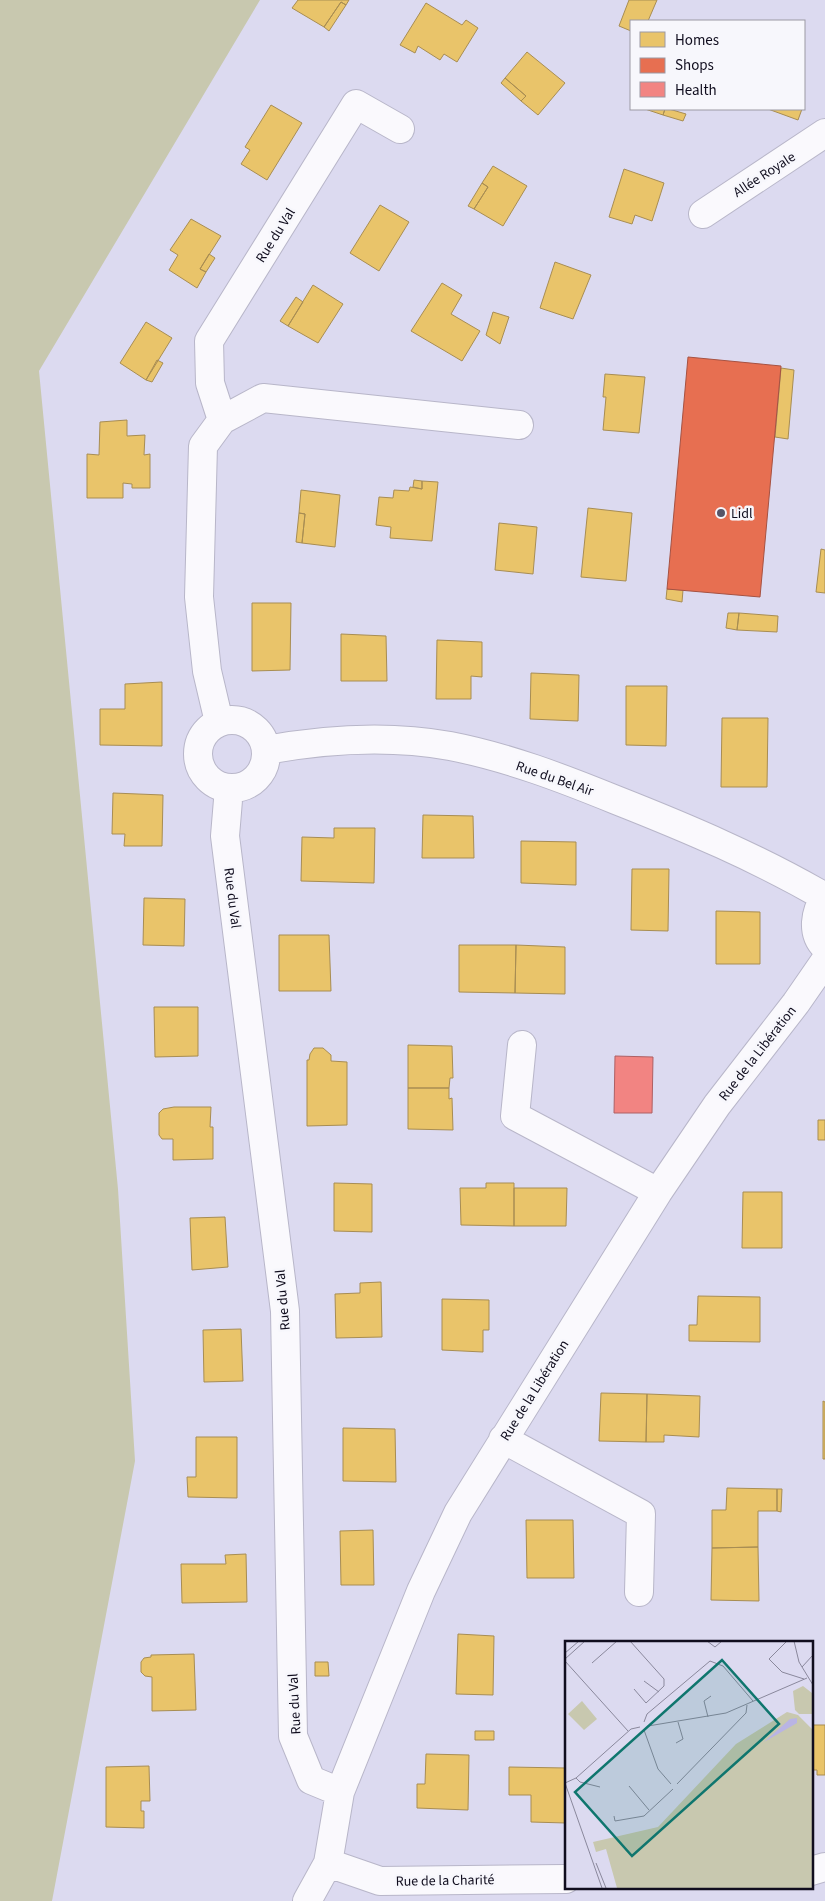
<svg xmlns="http://www.w3.org/2000/svg" width="825" height="1901" font-family="'Source Sans 3',sans-serif">
  <rect width="100%" height="100%" fill="#dcdaf0"/>
  <path fill="#c8c8af" d="M0,0H260L39,371L118,1189L135,1461L52,1901H0Z"/>
  <path fill="#e9c46a" stroke="#a88d53" d="M298,0H349L346,5L341,2L324,27L292,8Z
    M629,0H657L648,21H631V31L619,26Z
    M341,2L346,5L329,31L324,27Z
    M426,3L462,25L466,20L478,28L457,62L444,54L440,60L418,46L415,53L400,45Z
    M527,52L565,83L538,115L521,101L526,96L505,78Z
    M505,78L526,96L521,101L501,83Z
    M271,105L302,123L267,180L241,164L250,150L245,147Z
    M645,109H665L663,115Z
    M665,109H669L686,114L683,121L663,115Z
    M768,109H802L798,120Z
    M493,166L527,186L503,226L474,209L488,187L482,183Z
    M624,169L664,183L652,221L635,215L632,224L609,217Z
    M482,183L488,187L474,209L468,206Z
    M380,205L409,222L379,271L350,253Z
    M191,219L221,236L200,269L206,272L197,288L169,270L178,255L170,250Z
    M209,254L215,258L206,272L200,269Z
    M555,262L591,275L573,319L540,308Z
    M442,283L462,295L451,314L480,331L462,361L411,331Z
    M313,285L343,304L318,343L288,326Z
    M296,297L303,302L288,326L280,321Z
    M493,312L509,317L500,344L486,335Z
    M146,322L172,338L146,380L120,363Z
    M157,360L163,363L152,382L146,380Z
    M781,368L794,370L788,439L775,437Z
    M605,374L645,377L639,433L603,430L606,397H603Z
    M127,420V436L145,435L144,455L150,454V488H132V484L123,483V498H87V454L99,455L100,422Z
    M414,480L422,481V489L413,487Z
    M422,481L438,482L432,541L390,538L391,527L376,525L379,497L393,498L394,490L409,491L410,487L422,489Z
    M301,490L340,495L335,547L302,543L305,514L299,513Z
    M588,508L632,513L626,581L581,577Z
    M299,513L305,514L302,543L296,542Z
    M499,523L537,527L533,574L495,570Z
    M821,549L825,550V593L816,592Z
    M667,589L683,590L682,602L666,599Z
    M252,603H291L290,670L252,671Z
    M728,613H739L737,630L726,628Z
    M739,613L778,616L777,632L737,630Z
    M341,634L386,636L387,681H341Z
    M437,640L482,642V677L471,676V699H436Z
    M531,673L579,675L578,721L530,719Z
    M162,682V746L100,745V709H125V684Z
    M626,686H667L666,746L626,745Z
    M722,718H768L767,787H721Z
    M113,793L163,795L162,846H124L125,834H112Z
    M423,815L473,816L474,858H422Z
    M334,828H375L374,883L301,881L302,837L334,838Z
    M521,841L576,842V885L521,883Z
    M632,869H669L668,931L631,930Z
    M144,898L185,899L184,946L143,945Z
    M716,911L760,912V964H716Z
    M279,935H329L331,991H279Z
    M459,945H516L515,993L459,992Z
    M516,945L565,947V994L515,993Z
    M154,1007H198V1056L155,1057Z
    M408,1045L452,1046L453,1078H450L449,1088H408Z
    M314,1048H323L331,1055V1061L347,1062V1125L307,1126V1060H309L310,1054Z
    M408,1088H449V1099L452,1098L453,1130L408,1129Z
    M174,1107H211L210,1127H213V1159L173,1160V1139H162L159,1135V1113L163,1109Z
    M818,1120H825V1140H818Z
    M334,1183L372,1184V1232L334,1231Z
    M486,1183H514V1226L461,1225L460,1188H486Z
    M514,1188H567L566,1226H514Z
    M743,1192H782V1248H742Z
    M225,1217L228,1267L192,1270L190,1218Z
    M381,1282L382,1337L336,1338L335,1294L360,1293V1283Z
    M698,1296L760,1297V1342L689,1341V1325H697Z
    M442,1299L489,1300V1330H483V1352L442,1350Z
    M241,1329L243,1381L204,1382L203,1330Z
    M601,1393L647,1394L646,1442L599,1441Z
    M647,1394L700,1396L699,1437L664,1435V1442H646Z
    M823,1401L825,1402V1459H823Z
    M343,1428L395,1429L396,1482L343,1481Z
    M196,1437H237V1498L188,1497L187,1477H196Z
    M727,1488L777,1489V1511H758V1547L712,1548V1510H726Z
    M777,1489H782L781,1512L777,1511Z
    M526,1520H573L574,1578H527Z
    M373,1530L374,1585H341L340,1531Z
    M758,1547L759,1601L711,1600L712,1548Z
    M246,1554L247,1602L182,1603L181,1564H226L225,1555Z
    M458,1634L494,1636L493,1695L456,1694Z
    M194,1654L196,1710L152,1711V1677L145,1676L141,1672V1662L144,1658L151,1657V1655Z
    M315,1662H328L329,1676H315Z
    M811,1725H825V1775H817V1770H811Z
    M475,1731H494V1740H475Z
    M426,1754L469,1755L468,1810L417,1808V1784H425Z
    M149,1766L150,1801H141V1811H144V1828L106,1827V1767Z
    M509,1767L566,1768V1823L531,1822V1795H509Z"/>
  <path fill="#e76f51" stroke="#a65242" d="M688,357L781,366L760,597L667,589Z"/>
  <path fill="#f28482" stroke="#ae6064" d="M615,1056L653,1057L652,1113H614Z"/>
  <g fill="none" stroke-linecap="round" stroke-linejoin="round">
    <defs>
      <path id="minor" d="M703,214L825,133
        M222,420L263,398L519,425
        M198 754a34 34 0 1 1 68 0a34 34 0 1 1-68 0Z
        M219,722L207,671L199,597L203,446L222,420L210,383L209,341L356,104L400,129
        M266,750C326,739 390,735 450,746C507,757 562,778 616,800C687,828 758,858 825,897
        M229,788L225,836L285,1311L293,1736L311,1780L340,1792
        M825,897C815,912 811,933 825,947
        M522,1045L515,1116L658,1192
        M503,1439L641,1514L639,1592
        M328,1863L380,1881L566,1879
        M811,1871L825,1867
        M307,1901L328,1863L340,1792L421,1591L458,1513L658,1192L717,1105L796,1003L825,961"/>
    </defs>
    <use href="#minor" stroke="#b8b6c9" stroke-width="30"/>
    <use href="#minor" stroke="#faf9fd" stroke-width="28"/>
  </g>
  <circle fill="#575568" stroke="#f7f7fc" stroke-width="2" cx="721" cy="513" r="5"/>
  <g text-anchor="middle" stroke-width="5" stroke-linejoin="round" paint-order="stroke">
    <g font-size="14" fill="#100d1e" stroke="#f7f7fc">
      <text transform="translate(764 174) rotate(-33)" y="5">Allée Royale</text>
      <text transform="translate(275 235) rotate(-58)" y="5">Rue du Val</text>
      <text transform="translate(555 778) rotate(19)" y="5">Rue du Bel Air</text>
      <text transform="translate(233 898) rotate(83)" y="5">Rue du Val</text>
      <text transform="translate(757 1053) rotate(-52)" y="5">Rue de la Libération</text>
      <text transform="translate(282 1300) rotate(-95)" y="5">Rue du Val</text>
      <text transform="translate(534 1390) rotate(-58)" y="5">Rue de la Libération</text>
      <text transform="translate(294 1704) rotate(-93)" y="5">Rue du Val</text>
      <text transform="translate(445 1880) rotate(-1)" y="5">Rue de la Charité</text>
    </g>
    <g font-size="14" fill="#100d1e" stroke="#f7f7fc" text-anchor="start">
      <text x="731" y="518">Lidl</text>
    </g>
  </g>
  <g transform="translate(565 1641)">
    <rect width="248" height="248" fill="#dcdaf0"/>
    <path d="M238,45L247,52V73H234L230,69L228,50ZM17,60L32,78L19,89L3,73ZM222,71L233,74L247,88V247H52L41,208L31,211L28,201L93,186L171,103Z" fill="#c8c8af"/>
    <path d="M232,77V82L199,101L225,78Z" fill="#b9b4e4"/>
    <path fill="none" stroke="#8a889c" stroke-width="1" d="M65,0L99,38V45L81,62L69,48M142,0L150,6L157,0M222,0L204,18L217,31L239,38M229,0L234,21L248,44M0,12L14,0M0,18L20,0M0,20L63,90M27,22L52,0M237,26L248,14M79,40L94,51M143,76L139,60L146,55M79,81L82,73L145,20L158,25L188,60M83,85L161,72L242,37M79,89L93,128L106,143M111,102L118,98L113,81M11,137L15,141L35,146M0,142L11,137L66,88L75,86M0,142L37,247M112,143L181,72L182,64M64,145L84,169M49,175L50,180L79,175L108,148M31,222L41,247"/>
    <path fill="#0f766e" fill-opacity="0.15" stroke="#0f766e" stroke-width="2.5" d="M157,19L214,83L67,215L10,151Z"/>
    <rect width="248" height="248" fill="none" stroke="#100d1e" stroke-width="2.5"/>
  </g>
  <rect x="630" y="20" width="175" height="90" fill="#f7f7fc" stroke="#9b99a3"/>
  <rect x="640" y="32" width="25" height="15" fill="#e9c46a" stroke="#9b99a3"/>
  <text x="675" y="45" font-size="15" fill="#100d1e">Homes</text>
  <rect x="640" y="58" width="25" height="15" fill="#e76f51" stroke="#9b99a3"/>
  <text x="675" y="70" font-size="15" fill="#100d1e">Shops</text>
  <rect x="640" y="82" width="25" height="15" fill="#f28482" stroke="#9b99a3"/>
  <text x="675" y="95" font-size="15" fill="#100d1e">Health</text>
</svg>
